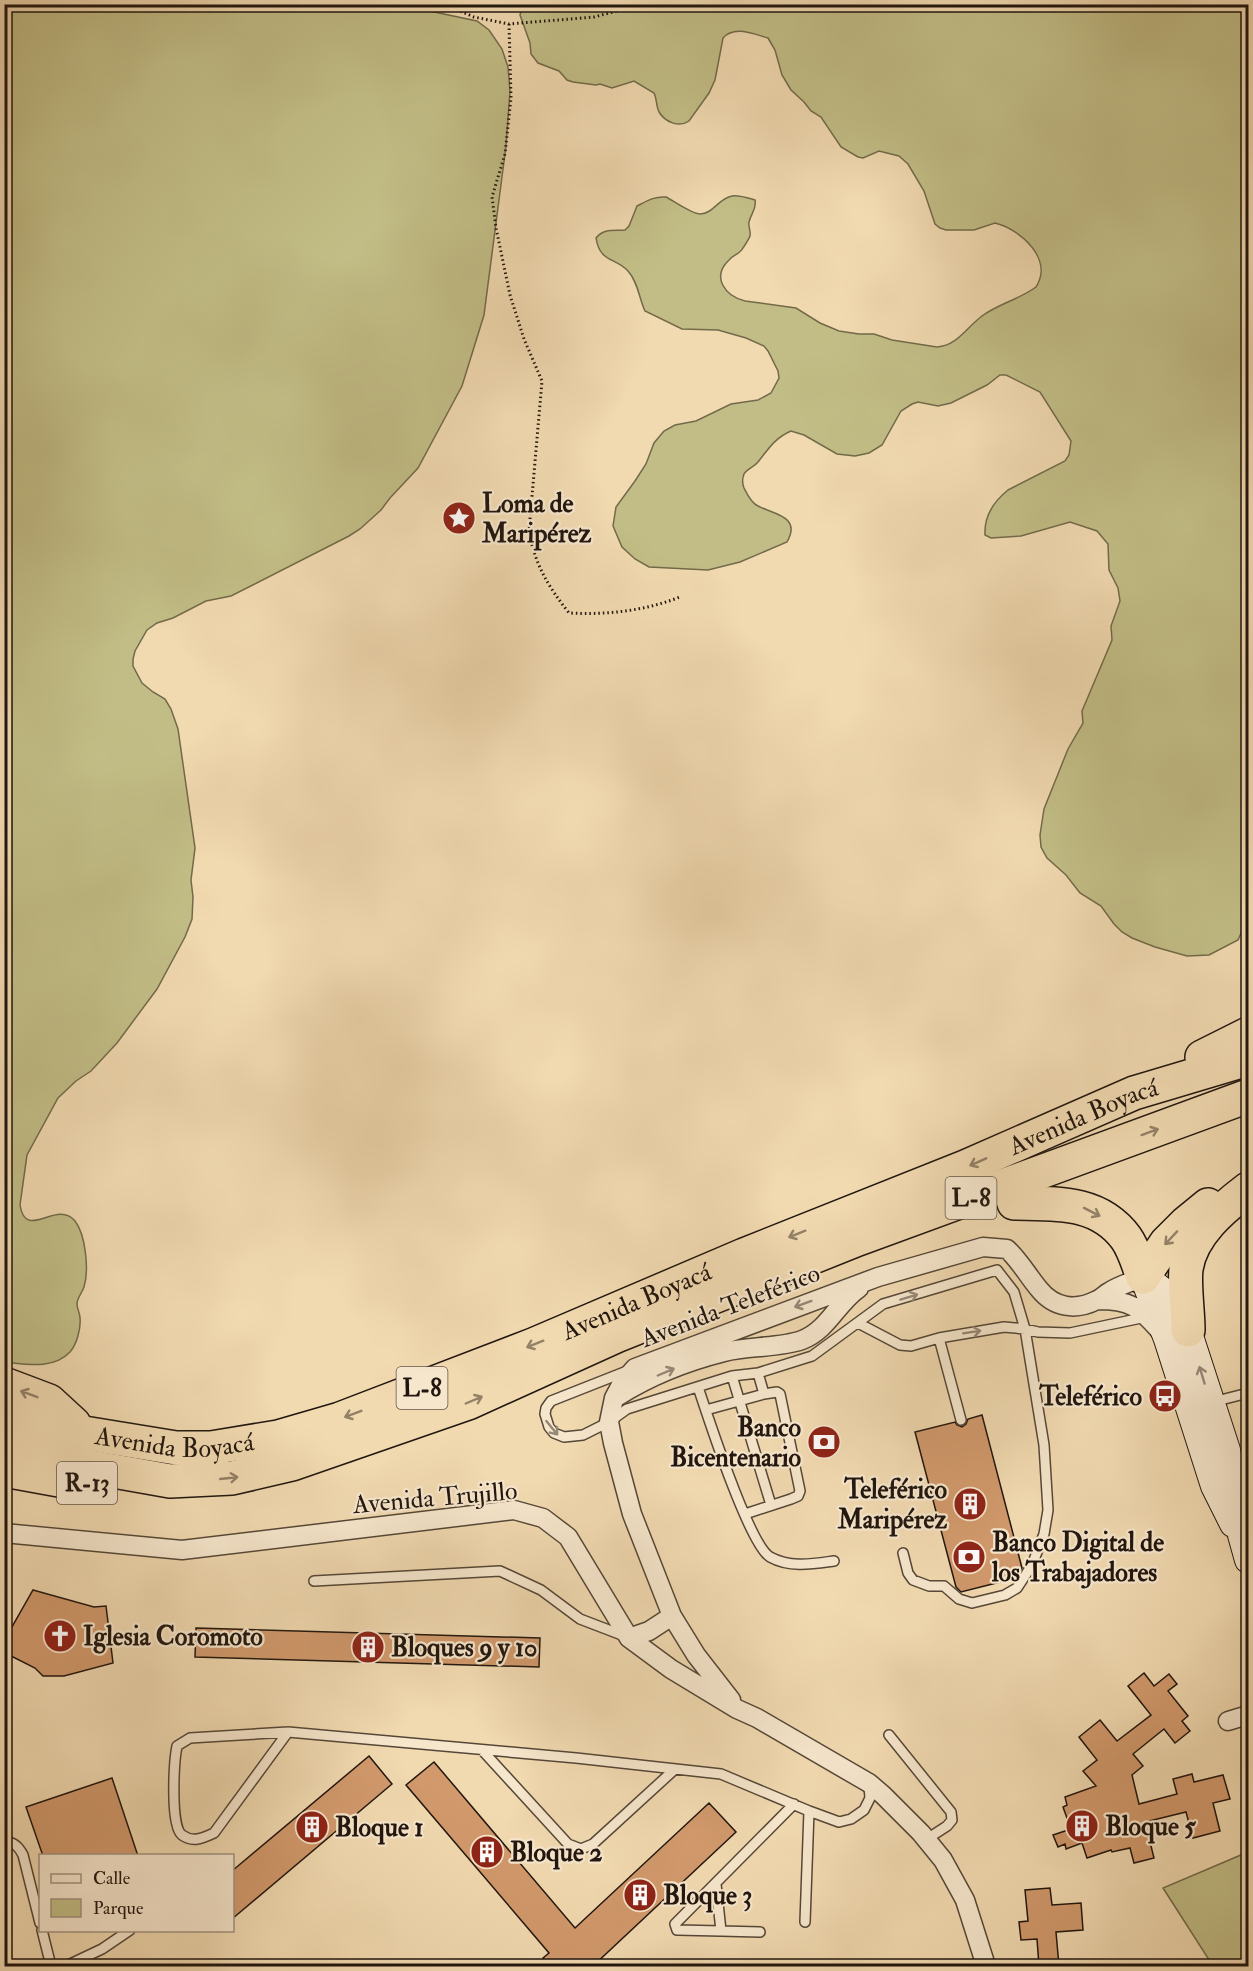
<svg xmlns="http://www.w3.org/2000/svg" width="1253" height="1971" font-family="'IM FELL Double Pica',serif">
  <rect width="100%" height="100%" fill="#f1d9b0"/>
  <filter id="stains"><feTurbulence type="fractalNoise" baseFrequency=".00333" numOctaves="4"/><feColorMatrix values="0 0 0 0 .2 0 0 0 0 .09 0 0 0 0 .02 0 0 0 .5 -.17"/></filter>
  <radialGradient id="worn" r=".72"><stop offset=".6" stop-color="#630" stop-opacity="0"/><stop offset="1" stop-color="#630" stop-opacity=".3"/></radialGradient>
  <path fill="#c2bd86" stroke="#726a4a" stroke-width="1.5" d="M412,4L420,9L477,21L489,30L502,49L508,67L510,91L506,146L484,315L462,386L418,468L390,498L381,510L360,529L349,536L231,596L206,601L173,618L157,623L147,630L135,651L133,659V666L142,683L153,692L165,699L171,709L178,729L195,848L191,880L193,897L192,919L185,937L157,989L117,1043L91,1071L76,1081L58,1098L27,1155L20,1205C26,1242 56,1199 75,1221C86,1235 89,1271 84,1287C82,1293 77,1298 77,1304C77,1309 80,1313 80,1318C81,1328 77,1344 70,1352C53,1370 26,1364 5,1362V5Z
    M523,4L1248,5V924L1243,929L1238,940L1209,955L1187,956L1155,947L1132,938L1122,932L1114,924L1101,906L1080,893L1066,875L1047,858L1041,847L1040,835L1044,809L1068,749L1083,723L1082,711L1112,640L1111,626L1120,601L1118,588L1109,570L1108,544L1097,531L1070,522L1021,536L991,538L985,535C984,516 993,502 1008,490L1065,461L1069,455L1071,441L1040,392L1006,375H1000L987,385L951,403L938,406L918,402L912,404L901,411L882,445L869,453L855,456L837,454L804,435L791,431C775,438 769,448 758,462C754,467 747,469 744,474C742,479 742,483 744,488C747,494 751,503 758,506C773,514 802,516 787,542L740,562L708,570L649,567L635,559L622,547L613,526L616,507L635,481L646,464L654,443L664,431L675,425L696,421L731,404L758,400L771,393L779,378L778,371L768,351L764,346L746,338L718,330L682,329L645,311C639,298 638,282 628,271C615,257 600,263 596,238C604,228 614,231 625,230L629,226L637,206C647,201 655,196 666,197C674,201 692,214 700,214C713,214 719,198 732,196C739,195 748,198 755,200C757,209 751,213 749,222C748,226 751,231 750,236C749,239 745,245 743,248C740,254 733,255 729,260C711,277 725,296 745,301L796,308L820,323L839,331L859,334H874L892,340L937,347C957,346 967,327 982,316C998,304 1020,299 1036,287C1054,259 1020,229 995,223L974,230H946L940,228L935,224L924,191L908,164L899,156L879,151L863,158L858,157L841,147L821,117L811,111L804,102L791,90L782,75L775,50L768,38C754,34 734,25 723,38L715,80L709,93L689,121C679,128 665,122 659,112C656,106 657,99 654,93L634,81L612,88L600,84L596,85L573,82L567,80L559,71L538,63L531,54L530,43L520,15Z
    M1248,1852V1966H1213L1163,1888Z"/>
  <path fill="#d1996c" stroke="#21160f" stroke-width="1.5" d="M982,1415L1022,1568L1016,1578L961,1592L956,1587L915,1432L955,1422L957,1425L962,1427L966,1424L968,1419Z
    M33,1590L94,1607L106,1606L113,1663L64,1676H43L35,1668L11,1656L8,1634Z
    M196,1628L540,1638L539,1667L195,1657Z
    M1144,1673L1154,1686L1169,1674L1177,1684L1168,1691L1188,1716L1182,1721L1190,1731L1175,1743L1164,1729L1133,1754L1143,1766L1132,1775L1139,1804L1177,1794L1173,1779L1192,1774L1194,1782L1223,1775L1230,1799L1213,1803L1220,1831L1193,1838L1186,1812L1145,1822L1154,1858L1134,1863L1130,1848L1112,1852L1111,1850L1087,1858L1082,1843L1066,1849L1065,1844L1058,1847L1053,1835L1071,1829L1063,1807L1067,1805L1065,1797L1096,1786L1083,1771L1097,1760L1079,1737L1100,1720L1117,1741L1151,1715L1128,1686Z
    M369,1756L392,1784L232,1919V1871Z
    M434,1762L575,1928L709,1803L736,1832L593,1966H551L543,1958L549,1953L406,1785Z
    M112,1778L138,1856H43L26,1807Z
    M1050,1888L1052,1905L1081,1903L1083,1930L1056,1932L1059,1966H1039L1037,1939L1021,1940L1019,1922L1028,1921L1025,1890Z"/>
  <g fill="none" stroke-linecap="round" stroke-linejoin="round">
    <defs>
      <path id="lane" d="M858,1323L900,1345L911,1346L939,1338L1004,1327L1025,1329L1038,1332L1070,1333L1146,1317
        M939,1338L961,1420
        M627,1371L551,1401L546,1408L545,1414L549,1427L554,1433L564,1437L583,1435L609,1422L627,1409L732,1376L758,1373L812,1356L883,1304L997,1270L1014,1292L1025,1329L1044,1445L1048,1510L1044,1534L1032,1565L1017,1588L1005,1595L972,1603L959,1599L944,1586H929L913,1580L908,1573L903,1553
        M732,1376L771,1505
        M698,1387C708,1417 749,1544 770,1557C790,1568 812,1564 834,1561
        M1213,1402L1248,1393
        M706,1410L764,1394
        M745,1514L791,1499L798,1496L800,1491L780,1394L777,1392L764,1394L758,1373
        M314,1581L500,1571L541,1590L580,1619L627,1637
        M288,1732L214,1833C203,1838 193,1843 182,1835C170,1826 174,1761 177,1746L190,1738L288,1732L576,1758L721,1774L809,1811L839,1822L851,1819L864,1810L870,1798L869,1786
        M889,1735L951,1812L952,1820L947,1826L927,1839
        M482,1750L568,1844L581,1849L593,1844L675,1769
        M4,1842C14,1841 19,1847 23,1855L40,1923
        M716,1884L721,1931L677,1930L675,1924L794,1804
        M805,1922L809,1811
        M42,1930L51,1966
        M721,1931L760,1932
        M66,1966L102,1949L130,1930"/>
      <path id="street" d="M1098,1300C1131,1300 1139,1307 1160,1331
        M618,1396C650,1376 688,1361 724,1352C747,1346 780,1348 802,1340C828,1330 837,1303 859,1288
        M4,1533L182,1550L514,1510L543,1518L568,1537L629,1638L671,1669L737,1709L757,1718L869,1783L883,1795L921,1833L943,1860L965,1900L986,1966
        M629,1638L649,1631L672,1616
        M731,1700L696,1655L672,1616L632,1514L613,1443L609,1422L614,1398L622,1383L635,1368L878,1277L983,1247L1007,1249C1020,1261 1028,1276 1039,1289C1054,1308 1076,1311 1097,1300C1102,1298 1105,1294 1109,1292C1119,1285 1132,1282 1143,1277
        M1228,1721L1248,1715"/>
      <path id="secondary" d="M1143,1277C1168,1291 1177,1304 1188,1330L1227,1450L1239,1511L1241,1535L1248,1560
        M1143,1277L1167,1339L1214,1486L1233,1524"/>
      <g id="highway">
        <path d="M1202,1057L1248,1034"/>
        <path d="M1014,1203C1055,1204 1098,1200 1126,1238C1134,1249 1138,1264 1143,1277"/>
        <path d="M1143,1277L1166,1243L1186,1223L1208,1205"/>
        <path d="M1188,1330C1188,1312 1184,1285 1186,1269C1191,1234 1223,1208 1248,1189"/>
        <path d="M4,1384L49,1401L74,1424"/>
        <path id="s1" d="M4,1413L84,1433L176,1448H211L278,1437L340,1419L533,1345L744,1255L965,1167L1134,1093L1248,1059"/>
        <path d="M4,1446L91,1467L170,1481L232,1478L292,1464L468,1403L616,1336L858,1239L1248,1096"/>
        <path d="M4,1470L59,1480"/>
      </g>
    </defs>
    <use href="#lane" stroke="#554737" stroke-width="12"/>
    <use href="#street" stroke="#554737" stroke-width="21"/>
    <use href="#secondary" stroke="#21160f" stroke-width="28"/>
    <use href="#highway" stroke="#21160f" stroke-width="36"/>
    <path stroke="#21160f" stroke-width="3" stroke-dasharray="1.5 3" stroke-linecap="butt" d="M444,4L474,17L509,24L594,17L617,11L631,4
      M509,24L511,98L505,154L492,197L496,228L510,295L524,339L542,381L529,531C535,565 548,586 569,613C607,615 644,611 680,597"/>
    <use href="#lane" stroke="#f6e6cc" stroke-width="9"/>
    <use href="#street" stroke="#f6e6cc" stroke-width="18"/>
    <use href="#secondary" stroke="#f6e6cc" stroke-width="26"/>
    <use href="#highway" stroke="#f1d9b0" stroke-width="33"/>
  </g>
  <defs><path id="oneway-shaft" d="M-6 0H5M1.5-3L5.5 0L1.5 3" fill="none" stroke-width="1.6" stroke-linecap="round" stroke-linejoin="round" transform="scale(1.5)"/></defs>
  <g stroke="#938168">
    <use href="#oneway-shaft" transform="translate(1150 1132) rotate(-20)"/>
    <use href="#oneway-shaft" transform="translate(978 1162) rotate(156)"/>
    <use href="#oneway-shaft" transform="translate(1092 1212) rotate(27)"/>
    <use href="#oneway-shaft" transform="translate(797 1234) rotate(158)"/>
    <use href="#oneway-shaft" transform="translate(1171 1238) rotate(133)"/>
    <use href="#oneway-shaft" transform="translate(535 1344) rotate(158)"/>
    <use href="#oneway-shaft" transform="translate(29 1394) rotate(-159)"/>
    <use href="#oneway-shaft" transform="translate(474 1400) rotate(-23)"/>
    <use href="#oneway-shaft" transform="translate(353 1414) rotate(159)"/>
    <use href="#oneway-shaft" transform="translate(229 1478) rotate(-6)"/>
  </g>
  <g stroke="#968877">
    <use href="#oneway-shaft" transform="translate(909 1297) rotate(-17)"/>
    <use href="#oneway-shaft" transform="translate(803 1304) rotate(160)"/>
    <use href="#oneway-shaft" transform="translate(972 1332) rotate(-9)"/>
    <use href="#oneway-shaft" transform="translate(666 1372) rotate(-23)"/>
    <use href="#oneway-shaft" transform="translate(1202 1375) rotate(-107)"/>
    <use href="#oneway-shaft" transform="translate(552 1428) rotate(51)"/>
  </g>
  <defs>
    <symbol id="sight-disc" viewBox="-11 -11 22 22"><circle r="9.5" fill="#8f2418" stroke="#f6e6cc"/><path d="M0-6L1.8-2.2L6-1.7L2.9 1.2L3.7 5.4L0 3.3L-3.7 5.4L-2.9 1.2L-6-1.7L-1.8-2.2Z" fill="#fff"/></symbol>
    <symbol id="bus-disc" viewBox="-11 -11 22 22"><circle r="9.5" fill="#8f2418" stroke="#f6e6cc"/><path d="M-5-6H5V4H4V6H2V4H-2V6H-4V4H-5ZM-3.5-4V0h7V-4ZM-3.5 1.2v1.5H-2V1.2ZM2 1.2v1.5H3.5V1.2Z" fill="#fff"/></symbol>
    <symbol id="bank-disc" viewBox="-11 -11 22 22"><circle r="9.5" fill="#8f2418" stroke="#f6e6cc"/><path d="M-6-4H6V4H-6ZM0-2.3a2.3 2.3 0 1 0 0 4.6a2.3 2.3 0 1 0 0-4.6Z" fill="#fff"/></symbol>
    <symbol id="building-disc" viewBox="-11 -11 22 22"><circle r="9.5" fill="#8f2418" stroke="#f6e6cc"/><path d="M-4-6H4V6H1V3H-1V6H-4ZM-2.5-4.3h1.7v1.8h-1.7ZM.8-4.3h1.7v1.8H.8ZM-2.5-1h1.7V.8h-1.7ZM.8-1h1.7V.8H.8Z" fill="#fff"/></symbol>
    <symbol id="church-disc" viewBox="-11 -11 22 22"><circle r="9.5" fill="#8f2418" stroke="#f6e6cc"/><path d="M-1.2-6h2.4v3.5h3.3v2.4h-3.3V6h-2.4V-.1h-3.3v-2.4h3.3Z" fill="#fff"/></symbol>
  </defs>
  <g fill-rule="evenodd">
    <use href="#sight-disc" x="440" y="499" width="38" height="38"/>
    <use href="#bus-disc" x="1146" y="1377" width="38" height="38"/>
    <use href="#bank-disc" x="805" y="1423" width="38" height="38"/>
    <use href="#building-disc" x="951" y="1485" width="38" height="38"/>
    <use href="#bank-disc" x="950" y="1538" width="38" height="38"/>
    <use href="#church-disc" x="41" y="1617" width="38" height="38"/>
    <use href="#building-disc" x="349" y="1628" width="38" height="38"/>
    <use href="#building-disc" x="1063" y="1807" width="38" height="38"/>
    <use href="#building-disc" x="293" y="1808" width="38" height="38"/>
    <use href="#building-disc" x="468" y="1833" width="38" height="38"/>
    <use href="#building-disc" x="621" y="1876" width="38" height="38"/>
  </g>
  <g text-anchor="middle" stroke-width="4.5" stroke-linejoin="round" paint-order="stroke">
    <g fill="#f6e6cc" stroke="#615448" stroke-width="1.5">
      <rect x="945.5" y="1177" width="51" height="42" rx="4.5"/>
      <rect x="396.5" y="1367" width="51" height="42" rx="4.5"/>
      <rect x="57" y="1462" width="60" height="42" rx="4.5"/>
    </g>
    <g font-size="24" font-weight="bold" fill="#21160f">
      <text x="971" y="1206">L-8</text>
      <text x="422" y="1396">L-8</text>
      <text x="87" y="1491">R-13</text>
    </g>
    <g font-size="26" font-weight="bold" fill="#21160f" stroke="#f6e6cc" text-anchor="start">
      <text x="482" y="512">Loma de<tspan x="482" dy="30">Maripérez</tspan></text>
      <text x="1142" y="1405" text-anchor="end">Teleférico</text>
      <text x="801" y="1436" text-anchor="end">Banco<tspan x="801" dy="30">Bicentenario</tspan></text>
      <text x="947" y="1498" text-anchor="end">Teleférico<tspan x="947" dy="30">Maripérez</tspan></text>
      <text x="992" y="1551">Banco Digital de<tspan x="992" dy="30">los Trabajadores</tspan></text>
      <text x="83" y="1645">Iglesia Coromoto</text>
      <text x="391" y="1656">Bloques 9 y 10</text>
      <text x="1105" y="1835">Bloque 5</text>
      <text x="335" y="1836">Bloque 1</text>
      <text x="510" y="1861">Bloque 2</text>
      <text x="663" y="1904">Bloque 3</text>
    </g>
    <g font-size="26" fill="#21160f" stroke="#f6e6cc">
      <text dy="9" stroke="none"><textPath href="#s1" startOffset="1146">Avenida Boyacá</textPath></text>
      <text dy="9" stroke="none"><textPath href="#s1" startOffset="662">Avenida Boyacá</textPath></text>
      <text transform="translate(730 1305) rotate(-21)" y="9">Avenida Teleférico</text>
      <text dy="9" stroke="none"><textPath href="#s1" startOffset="174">Avenida Boyacá</textPath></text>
      <text transform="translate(435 1497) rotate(-5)" y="9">Avenida Trujillo</text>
    </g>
  </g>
  <rect width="1253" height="1971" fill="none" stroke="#f1d9b0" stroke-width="24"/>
  <rect x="6" y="6" width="1241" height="1959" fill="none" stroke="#21160f" stroke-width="3"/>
  <rect x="12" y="12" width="1229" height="1947" fill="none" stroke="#21160f" stroke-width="1.5"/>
  <rect x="39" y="1854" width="195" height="78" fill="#f6e6cc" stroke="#a19380" stroke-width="1.5"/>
  <rect x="51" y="1874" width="30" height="9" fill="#f6e6cc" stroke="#a19380" stroke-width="1.5"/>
  <text x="93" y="1884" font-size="18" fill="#21160f">Calle</text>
  <rect x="51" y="1899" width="30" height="18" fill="#c2bd86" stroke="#a19380" stroke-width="1.5"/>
  <text x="93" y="1914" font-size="18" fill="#21160f">Parque</text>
  <rect width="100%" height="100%" filter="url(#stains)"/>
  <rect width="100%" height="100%" fill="url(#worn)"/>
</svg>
